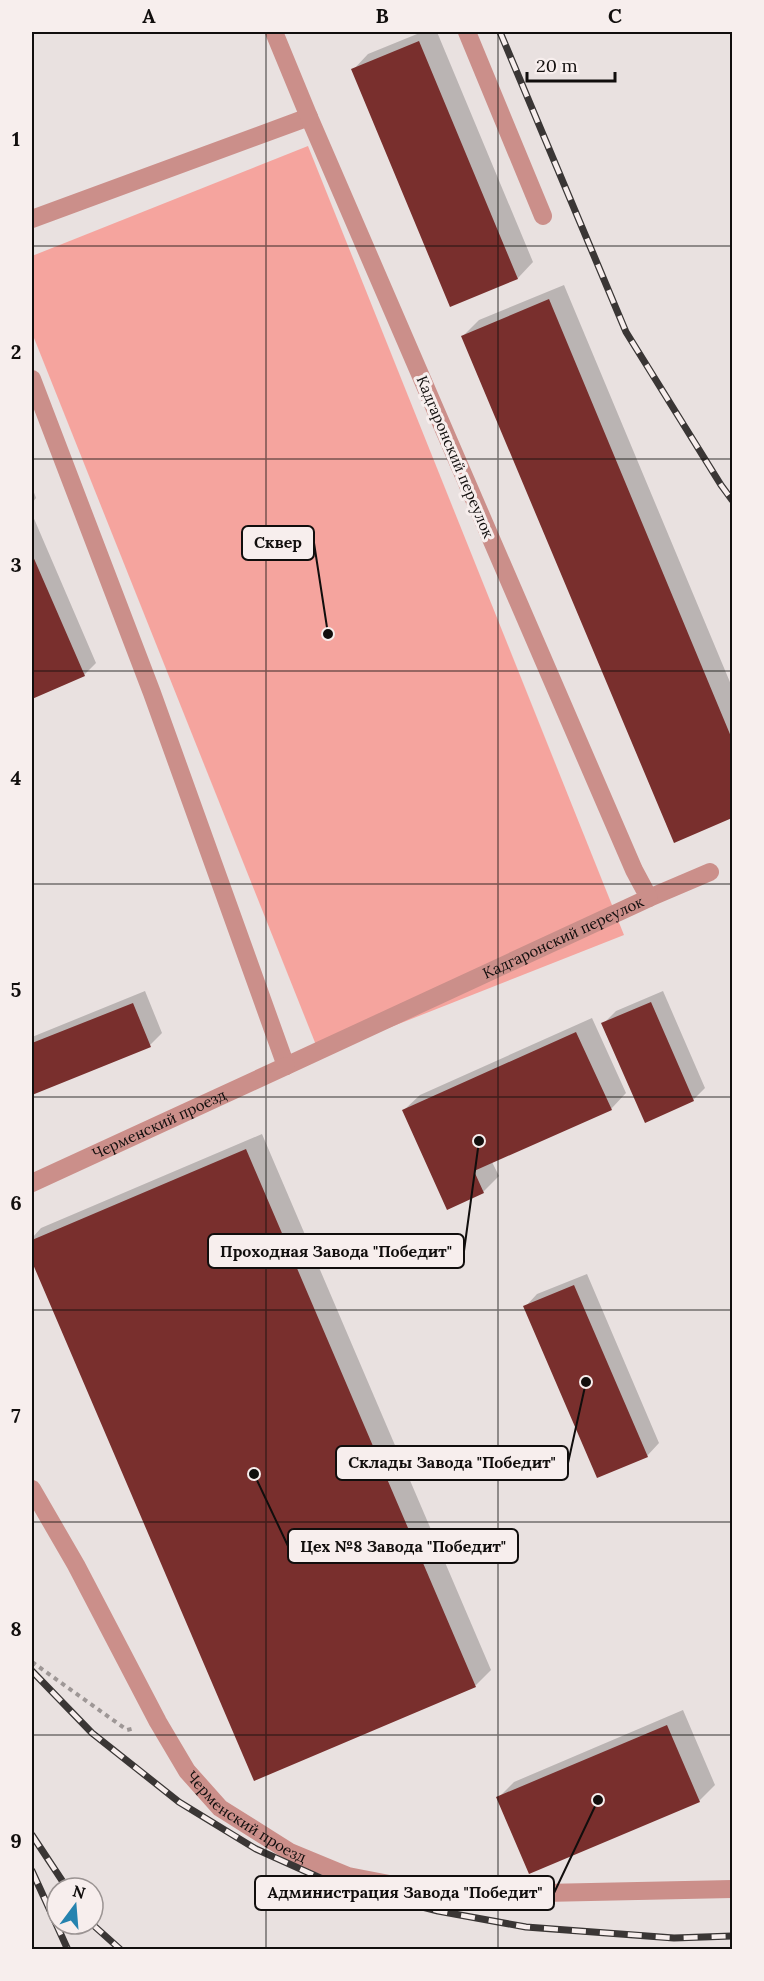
<svg xmlns="http://www.w3.org/2000/svg" width="764" height="1981" font-family="Lora,serif">
  <rect width="100%" height="100%" fill="#e9e1e0"/>
  <path fill="#f5a49e" d="M308,146L624,935L320,1055L32,333V256Z"/>
  <path fill="#0003" d="M422,32H437L533,262L518,278L451,305L353,70L368,54Z
    M564,285L732,687V817L675,841L463,336L479,320Z
    M32,487L36,498L32,503Z
    M32,514L96,663L84,675L32,698Z
    M145,991L162,1033L150,1045L32,1093V1037Z
    M663,991L705,1088L693,1100L603,1024L616,1011Z
    M592,1018L626,1093L611,1109L492,1162L499,1176L483,1192L404,1110L420,1095Z
    M262,1134L491,1670L476,1685L255,1779L32,1258V1238L41,1228Z
    M587,1274L659,1443L647,1456L525,1307L537,1294Z
    M683,1710L715,1785L699,1801L498,1798L514,1782Z"/>
  <path fill="#792f2d" d="M419,41L518,279L450,307L351,69Z
    M549,299L732,739V818L674,843L461,336Z
    M32,554L85,676L32,699Z
    M651,1002L694,1101L645,1123L601,1023Z
    M133,1003L151,1047L32,1095V1043Z
    M576,1032L612,1110L474,1171L484,1193L447,1210L402,1110Z
    M246,1149L476,1687L254,1781L32,1262V1240Z
    M574,1285L648,1457L597,1478L523,1306Z
    M667,1725L700,1802L529,1874L496,1797Z"/>
  <g fill="none" stroke-linecap="round" stroke-linejoin="round">
    <path stroke="#9e9796" stroke-width="4" stroke-dasharray="4.5 4.5" stroke-linecap="butt" d="M32,1662L127,1730L135,1728"/>
    <path stroke="#cb8f8a" stroke-width="18" d="M467,32L543,216
      M649,898L710,872"/>
    <path stroke="#cb8f8a" stroke-width="18" d="M32,219L309,117"/>
    <g stroke="#cb8f8a" stroke-width="18">
      <path id="s1" d="M32,379L152,693L286,1066L649,898L634,870L309,117L274,32"/>
      <path id="s2" d="M32,1183L286,1066"/>
      <path id="s3" d="M32,1489L76,1565L158,1722L187,1771L220,1808L290,1852L348,1876L446,1895L732,1889"/>
    </g>
    <defs>
      <path id="rail" d="M500,32L626,332L721,485L732,500
        M32,1671L92,1733L179,1802L256,1849L336,1885L438,1911L526,1927L674,1938L732,1936
        M32,1835L67,1888
        M32,1871L68,1950
        M92,1924L121,1950"/>
    </defs>
    <use href="#rail" stroke="#3a3635" stroke-width="7"/>
    <use href="#rail" stroke="#f7eeed" stroke-width="4.5" stroke-dasharray="14" stroke-linecap="butt"/>
  </g>
  <path fill="none" stroke="#110e0d" stroke-width="1.5" stroke-opacity="0.55" d="M266,32V1950M498,32V1950M32,246H732M32,459H732M32,671H732M32,884H732M32,1097H732M32,1310H732M32,1522H732M32,1735H732"/>
  <g text-anchor="middle" stroke-width="6" stroke-linejoin="round" paint-order="stroke">
    <g font-size="15" fill="#110e0d" stroke="#f7eeed">
      <text transform="translate(455 457) rotate(67)" y="5">Кадгаронский переулок</text>
      <text dy="5" stroke="none"><textPath href="#s1" startOffset="1038">Кадгаронский переулок</textPath></text>
      <text dy="5" stroke="none"><textPath href="#s2" startOffset="140">Черменский проезд</textPath></text>
      <text dy="5" stroke="none"><textPath href="#s3" startOffset="398">Черменский проезд</textPath></text>
    </g>
  </g>
  <path fill="none" stroke="#110e0d" stroke-width="2" d="M328 634L314 543M479 1141L464 1251M586 1382L568 1463M254 1474L288 1546M598 1800L554 1893"/>
  <g fill="#110e0d" stroke="#f7eeed" stroke-width="2">
    <circle cx="328" cy="634" r="6"/>
    <circle cx="479" cy="1141" r="6"/>
    <circle cx="586" cy="1382" r="6"/>
    <circle cx="254" cy="1474" r="6"/>
    <circle cx="598" cy="1800" r="6"/>
  </g>
  <g fill="#f7eeed" stroke="#110e0d" stroke-width="2">
    <rect x="242" y="526" width="72" height="34" rx="6"/>
    <rect x="208" y="1234" width="256" height="34" rx="6"/>
    <rect x="336" y="1446" width="232" height="34" rx="6"/>
    <rect x="288" y="1529" width="230" height="34" rx="6"/>
    <rect x="255" y="1876" width="299" height="34" rx="6"/>
  </g>
  <g font-size="16" text-anchor="middle" font-weight="bold" fill="#110e0d">
    <text x="278" y="548">Сквер</text>
    <text x="336" y="1257">Проходная Завода "Победит"</text>
    <text x="452" y="1468">Склады Завода "Победит"</text>
    <text x="403" y="1552">Цех №8 Завода "Победит"</text>
    <text x="405" y="1898">Администрация Завода "Победит"</text>
  </g>
  <rect width="764" height="1981" fill="none" stroke="#f7eeed" stroke-width="66"/>
  <g transform="translate(75 1906) rotate(16)"><circle r="28" fill="#f7eeed" stroke="#9b9493" stroke-width="1.5"/>
  <path d="M0-4.5L10 22L0 15L-10 22Z" fill="#2583af"/>
  <text y="-9" font-size="16" font-weight="bold" text-anchor="middle" fill="#110e0d">N</text>
  </g>
  <path d="M527 72v9h88v-9" fill="none" stroke="#110e0d" stroke-width="3"/>
  <text x="536" y="72" font-size="18" fill="#110e0d" stroke="#f7eeed" stroke-width="4.5" paint-order="stroke">20 m</text>
  <rect x="33" y="33" width="698" height="1915" fill="none" stroke="#110e0d" stroke-width="2"/>
  <g font-size="20" text-anchor="middle" font-weight="bold" fill="#110e0d">
    <text x="149" y="23">A</text>
    <text x="382" y="23">B</text>
    <text x="615" y="23">C</text>
    <text x="16" y="146">1</text>
    <text x="16" y="359">2</text>
    <text x="16" y="572">3</text>
    <text x="16" y="785">4</text>
    <text x="16" y="997">5</text>
    <text x="16" y="1210">6</text>
    <text x="16" y="1423">7</text>
    <text x="16" y="1636">8</text>
    <text x="16" y="1848">9</text>
  </g>
</svg>
